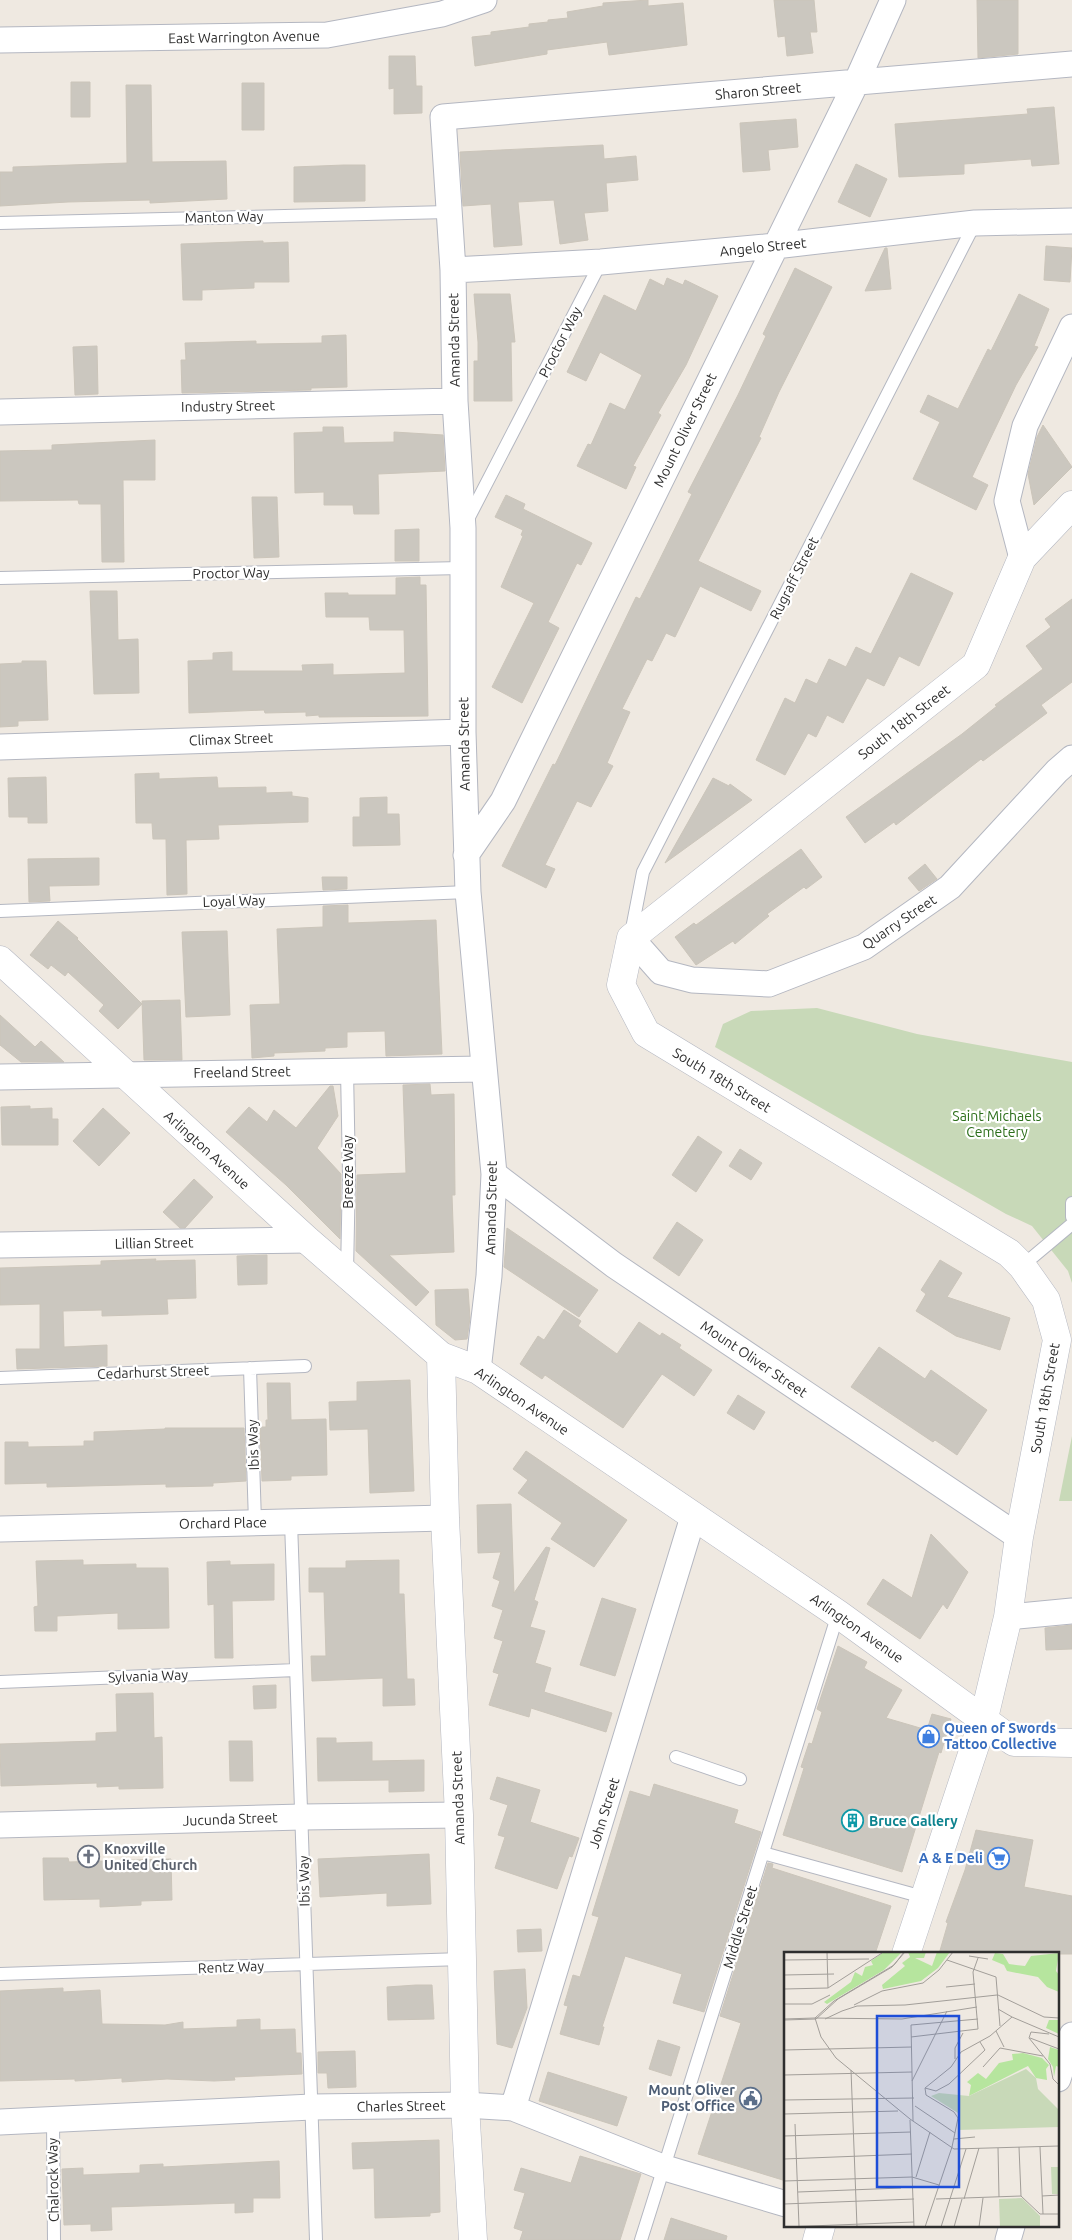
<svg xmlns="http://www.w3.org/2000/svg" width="1072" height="2240" font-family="Ubuntu,sans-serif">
  <rect width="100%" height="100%" fill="#efe9e1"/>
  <path fill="#c8d9b8" d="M817,1008L917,1034L1072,1062V1283L1068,1271L1032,1226L1006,1214L715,1047L723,1024L751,1011Z
    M1072,1436V1501H1059Z"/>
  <path fill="#cbc7bf" stroke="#cbc5ba" d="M648,0V6L683,3L687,45L609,55L607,42L547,50V54L475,66L472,37L491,35V32L529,27V24L548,22V20L568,18L567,12L603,6V3Z
    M774,0H814L817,32H810L813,53L787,56L785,36L778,37Z
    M977,0H1018V54L978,58Z
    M389,56H415L416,86H422V113L394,114V88L389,89Z
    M71,82H90V117H71Z
    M242,83H264V130H242Z
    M126,85H151L152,162L226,161L227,199L150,203V200L68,202L0,206V172H13V167L127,163Z
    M1054,107L1059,164L1032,166L1031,159L964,164V174L899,177L895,124L1028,114L1027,109Z
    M796,119L798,147L768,150L770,170L743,172L740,123Z
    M603,145L604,159L636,156L638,180L606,183L608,211L584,213L588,240L560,244L554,200L518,202L522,245L494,247L491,204L463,206L460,152Z
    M856,164L887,179L870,217L838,202Z
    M344,165H365V201L294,202V167Z
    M263,241V243L288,242L289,282H254V288L202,290V300H183L181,244Z
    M1046,246L1072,248L1070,282L1044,280Z
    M885,248H887L891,289L865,291Z
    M795,268L832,287L779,392L759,437L761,438L698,561L761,591L751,611L700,586L675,637L666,633L652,661L647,659L622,709L630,712L607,763L613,766L591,807L577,801L545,865L555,869L546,888L502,866L553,764L555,765L636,597L640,599L657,565L692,494L688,492L738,395L766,336L763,334Z
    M667,278L683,285L685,280L718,296L686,365L658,413L661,415L633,466L636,467L626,489L577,466L588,444L591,445L610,403L625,410L642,375L600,352L586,381L567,372L604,295L636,311L650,279L664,286Z
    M474,294H510L515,342H511L512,401H474V361H478V342Z
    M1019,294L1049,309L1034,346L1038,347L1016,385L972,477L988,485L976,510L913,479L940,422L920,412L928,395L958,409L988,349L991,351Z
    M346,335L347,387L311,388V390L182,393L181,360H186L185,343L256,341V344L322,343V336Z
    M97,346L98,394L75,395L73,347Z
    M1043,425L1072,467L1034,505L1028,474L1037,437Z
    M323,427H343L344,443L394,442V432L443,435L445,471L378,474L379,514H354L353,505H324V492L295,493L294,433L323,432Z
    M155,440V480H123L124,562H102L101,504H79L78,500L0,501V451L52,450V445Z
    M506,495L525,504L523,509L592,543L581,565L577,563L548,622L559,628L522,703L492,687L534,603L501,587L523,536L521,535L523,530L495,517Z
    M252,497H277L279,557L254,558Z
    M419,529V561H395V530Z
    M911,573L953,593L919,666L899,656L884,686L867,678L843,723L827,715L816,737L808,733L785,775L756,760L785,698L795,703L806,679L817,684L829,659L846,667L856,647L871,654Z
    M420,577V585H426L428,716L319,717V715L306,716V712L265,713L264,710L189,713L188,661L213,660V653L232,652V671H303L302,665L333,664V675L405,673L404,630H370L369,617H326L325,593H348V595H396V578Z
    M90,591H117L118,640L138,639L139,693L94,694Z
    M1072,599V682L1041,705L1047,713L983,761L981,759L896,825L894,822L865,843L846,817L962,734L997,706L995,705L1043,669L1026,646L1051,627L1045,619Z
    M22,661H46L48,720L18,721V726L0,727V664L22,663Z
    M159,773V779L217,777L218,788L266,787V793L292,792V796L308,798V822L218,825L219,839L186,840L187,894L167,895L166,839H153L152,823H136L135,774Z
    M46,777L47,823H28V817H9L8,778Z
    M713,778L729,786L730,784L752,800L665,863Z
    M387,797V814H399L400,845L353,846V817H360V798Z
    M801,849L822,877L806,889L804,887L767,914L769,916L735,944L733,941L696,965L675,937L694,923L696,925Z
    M99,858V885L49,886L50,901L29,902L28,859Z
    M925,864L937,879L919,891L908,878Z
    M322,877H347V889L323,890Z
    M348,905V923L436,920L442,1054L386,1056L385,1031L347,1032V1047L325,1048V1051L274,1053V1056L252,1058L250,1005L280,1004L277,929L323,927V906Z
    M58,921L78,938L77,939L142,1004L118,1029L99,1011L104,1005L68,972L65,976L51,965L48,969L30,955Z
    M227,931L230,1015L186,1017L182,932Z
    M180,1000L182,1060H144L142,1001Z
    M0,1015L35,1047L41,1041L64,1062H21L0,1045Z
    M430,1084L431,1095L454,1094L455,1195H452L454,1252L389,1255L429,1292L416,1306L356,1251L357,1175L406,1173L403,1085Z
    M330,1086H333L338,1116L317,1148L341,1174L340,1239L286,1185L226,1132L249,1107L267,1122L274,1110L296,1128Z
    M30,1106V1109L52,1108V1119H58V1145H2L1,1107Z
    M103,1108L130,1133L99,1166L73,1141Z
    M698,1136L722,1152L696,1192L672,1175Z
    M740,1149L762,1163L751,1180L729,1166Z
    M194,1179L213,1197L185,1228H180L163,1212Z
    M677,1222L703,1240L679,1276L653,1258Z
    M507,1228L598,1290L579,1317L504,1267Z
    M267,1255V1284L238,1285L237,1256Z
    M156,1259L155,1261L195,1260L196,1298L167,1299L168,1314L102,1316V1310L63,1311L64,1347L107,1345V1366L17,1369L16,1349H40V1304L0,1305V1268L101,1265V1261Z
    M940,1260L962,1273L947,1297L1010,1318L1000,1350L956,1336L916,1311L926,1294L921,1290Z
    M468,1289L470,1318L467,1339L455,1340L436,1325L435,1290Z
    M564,1310L581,1321L578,1326L617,1354L639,1322L660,1336L662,1333L681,1345L679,1348L712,1370L694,1396L662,1374L623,1428L545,1375L542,1379L520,1364L538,1336L544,1340Z
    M879,1347L925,1379L931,1370L987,1410L957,1455L935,1440L933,1442L851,1387Z
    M410,1380L414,1491L370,1493L368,1429L330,1430L329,1402L357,1401V1382Z
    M267,1383H290L291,1420L326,1419L327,1475L291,1476V1480L262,1481L260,1427H266V1420H268Z
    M738,1395L765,1412L754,1430L727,1413Z
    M165,1428H244L246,1481L213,1483V1486L166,1487V1484L47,1487V1483L5,1484V1442H28V1447L84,1446V1441H94V1432L165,1429Z
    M526,1451L627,1520L594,1567L551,1539L562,1523L518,1493L528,1480L513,1469Z
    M511,1504L514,1593L546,1547L550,1548L534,1600L538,1602L530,1627L545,1631L535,1663L551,1668L544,1692L612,1713L606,1732L531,1708L529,1717L489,1705L499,1674L493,1672L503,1641L494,1638L503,1610L492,1606L500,1581L493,1578L501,1552L478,1553L477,1505Z
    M931,1534L968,1572L947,1609L943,1604L920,1639L867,1604L883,1579L912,1598Z
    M83,1560V1565L136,1564V1568H168L169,1628L118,1629V1613L57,1616V1631H35L34,1607L38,1606L36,1561Z
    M399,1560V1594H404L407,1679H414L415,1705L383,1706V1678L312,1681L311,1656H326L324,1592H309V1568H346V1561Z
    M230,1561V1565L274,1564V1600L232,1601L233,1658H215L214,1604L208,1605L207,1562Z
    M602,1598L636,1609L615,1676L580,1665Z
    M1072,1625V1649L1046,1650L1045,1628Z
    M838,1646L867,1662L864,1668L902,1690L886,1718L927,1730L932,1714L951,1719L941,1753L939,1752L902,1872L783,1835L804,1768L801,1767L809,1743L812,1744L822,1712L817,1709Z
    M276,1685V1708L254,1709L253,1686Z
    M153,1693L154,1738L162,1737L163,1788L119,1789V1786L97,1787V1783L1,1786L0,1744L96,1741V1733L117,1732L116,1694Z
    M317,1738H336V1743L372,1742V1761L424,1760V1791L389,1792V1780L318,1781Z
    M229,1741H252L253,1781H230Z
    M497,1777L540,1790L530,1822L579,1838L572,1857L569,1856L557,1889L495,1868L505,1837L498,1835L508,1805L490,1799Z
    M654,1784L738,1810L734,1823L761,1832L704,2012L673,2003L682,1974L625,1956L602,2027H604L599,2045L560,2034L568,2006L564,2005L573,1975L580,1977L599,1917L592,1915L630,1791L650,1797Z
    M976,1830L1033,1840L1024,1887L1072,1896V1954H939L948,1923L946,1922L965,1870Z
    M429,1854L431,1904L387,1906V1893L320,1897L318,1859Z
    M43,1858H68L69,1862L171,1859L172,1900L141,1901V1905L100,1907V1899L44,1900Z
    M768,1863L773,1864L772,1868L891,1906L875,1954H786V2181L698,2154L741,2023L720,2016Z
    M541,1929L542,1951L518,1952L517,1930Z
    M525,1969L527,2008L512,2048L497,2044L494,1971Z
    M416,1985H432L434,2019L388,2020L387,1987Z
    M63,1988V1992L100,1990L102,2024L165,2025L183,2022V2029L237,2027V2020L260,2019V2030L295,2029L296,2053H301L302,2074L234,2077L235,2080L214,2081L167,2079L122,2082V2078L75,2081V2079L0,2081V1991Z
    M658,2040L680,2047L671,2076L649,2069Z
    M355,2051L356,2087L328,2088L327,2073H318V2052Z
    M548,2072L627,2097L617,2126L539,2101Z
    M439,2140L440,2212L430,2213V2216L375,2218L374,2168L353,2169L352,2143Z
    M580,2156L641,2174L620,2240H520L523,2231L514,2228L525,2193L514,2190L521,2168L571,2183Z
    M279,2161L280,2198H253V2212L235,2213V2203L111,2207L112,2230L91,2231V2224L64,2225L62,2169L83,2168V2175L140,2173V2165L163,2164V2167Z
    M671,2218L727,2236L726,2240H664Z"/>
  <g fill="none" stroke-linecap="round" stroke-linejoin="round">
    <defs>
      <path id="lane" d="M0,223L448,212
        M467,521L601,262
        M0,578L462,568
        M0,911L468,892
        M631,934L643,872L975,223
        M1072,1203V1217
        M1022,1266L1072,1224
        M347,1272L349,1174L347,1070
        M250,1368L255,1522
        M0,1378L305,1366
        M291,1522L316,2240
        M0,1682L296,1670
        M676,1757L740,1779
        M763,1853L923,1897
        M0,1974L462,1959
        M53,2120L54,2240
        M641,2240L838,1614"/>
      <path id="street" d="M0,40L327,35L442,14L484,0
        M453,270L601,262L775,246L975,223L1072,221
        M0,412L455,401
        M1022,558L1007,501L1025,426L1072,327
        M0,747L463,732
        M466,855L503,801L856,83L893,0
        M631,938L661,972L692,980L769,984L864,947L950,887L1057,771L1072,758
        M0,1077L483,1069
        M494,1174L614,1265L1019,1537
        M0,1245L307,1240
        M478,1370L489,1276L494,1174L468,892L463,732V528L455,401L453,270L443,117L1072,64
        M0,1529L445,1518
        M1008,1617L1072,1611
        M0,1825L302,1817L459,1815
        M1058,2079L1072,2035
        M513,2108L693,1517
        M0,2122L312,2107L465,2105L513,2108L665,2168L786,2204
        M1008,2240L1012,2226"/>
      <path id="secondary" d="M0,960L307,1240L441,1356L478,1370L838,1614L1014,1742L1072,1743
        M441,1356L445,1518L459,1815L465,2105L473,2240
        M906,1954L984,1718L1008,1617L1019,1537L1057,1340L1046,1300L1022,1266L1009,1253L646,1033L621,985L631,938L976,665L1022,558L1072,505
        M817,2240L821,2226"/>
    </defs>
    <use href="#lane" stroke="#b4b7c1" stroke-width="14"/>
    <use href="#street" stroke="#b4b7c1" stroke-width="27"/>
    <use href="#secondary" stroke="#b4b7c1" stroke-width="29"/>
    <use href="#lane" stroke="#fff" stroke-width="12"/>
    <use href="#street" stroke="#fff" stroke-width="25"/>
    <use href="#secondary" stroke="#fff" stroke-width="28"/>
  </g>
  <defs>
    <symbol id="shop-ring" viewBox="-11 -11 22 22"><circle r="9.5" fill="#fff" stroke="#3f7fe0" stroke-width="1.5"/><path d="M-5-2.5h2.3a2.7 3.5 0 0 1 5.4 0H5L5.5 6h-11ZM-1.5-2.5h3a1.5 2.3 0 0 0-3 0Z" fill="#3f7fe0"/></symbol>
    <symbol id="building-ring" viewBox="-11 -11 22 22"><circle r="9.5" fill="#fff" stroke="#0f9aa8" stroke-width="1.5"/><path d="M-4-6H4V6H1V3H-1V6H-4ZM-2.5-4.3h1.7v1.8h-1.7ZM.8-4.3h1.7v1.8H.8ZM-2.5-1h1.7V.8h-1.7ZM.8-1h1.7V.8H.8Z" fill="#0f9aa8"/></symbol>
    <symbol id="church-ring" viewBox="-11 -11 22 22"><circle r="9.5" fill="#fff" stroke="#6b7280" stroke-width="1.5"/><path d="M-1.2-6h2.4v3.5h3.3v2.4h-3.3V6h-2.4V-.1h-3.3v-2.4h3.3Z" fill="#6b7280"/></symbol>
    <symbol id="supermarket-ring" viewBox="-11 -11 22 22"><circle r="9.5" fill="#fff" stroke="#3f7fe0" stroke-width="1.5"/><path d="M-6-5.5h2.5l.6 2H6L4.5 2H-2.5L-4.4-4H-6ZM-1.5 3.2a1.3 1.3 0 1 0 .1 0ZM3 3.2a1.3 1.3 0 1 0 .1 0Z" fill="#3f7fe0"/></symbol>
    <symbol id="civic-ring" viewBox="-11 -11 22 22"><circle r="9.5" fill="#fff" stroke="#5c6f8a" stroke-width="1.5"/><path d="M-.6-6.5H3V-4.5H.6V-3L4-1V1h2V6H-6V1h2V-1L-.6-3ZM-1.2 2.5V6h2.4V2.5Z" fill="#5c6f8a"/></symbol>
  </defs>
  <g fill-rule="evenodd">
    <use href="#shop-ring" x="916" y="1724" width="25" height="25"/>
    <use href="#building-ring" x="840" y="1808" width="25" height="25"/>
    <use href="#church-ring" x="76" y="1844" width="25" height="25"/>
    <use href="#supermarket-ring" x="986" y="1846" width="25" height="25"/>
    <use href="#civic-ring" x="738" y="2086" width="25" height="25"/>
  </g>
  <g text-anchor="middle" stroke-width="4.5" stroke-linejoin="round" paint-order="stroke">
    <g font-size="14" fill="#2e2e2e" stroke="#fff">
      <text transform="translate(244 37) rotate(-1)" y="5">East Warrington Avenue</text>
      <text transform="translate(758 91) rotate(-5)" y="5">Sharon Street</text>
      <text transform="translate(224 217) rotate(-1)" y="5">Manton Way</text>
      <text transform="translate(763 247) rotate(-6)" y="5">Angelo Street</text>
      <text transform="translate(454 340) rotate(-91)" y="5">Amanda Street</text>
      <text transform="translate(560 342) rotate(-63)" y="5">Proctor Way</text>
      <text transform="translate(228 406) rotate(-1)" y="5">Industry Street</text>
      <text transform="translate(685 430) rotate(-64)" y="5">Mount Oliver Street</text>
      <text transform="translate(231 573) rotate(-1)" y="5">Proctor Way</text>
      <text transform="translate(794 578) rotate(-63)" y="5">Rugraff Street</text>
      <text transform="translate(904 722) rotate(-38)" y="5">South 18th Street</text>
      <text transform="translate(231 739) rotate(-2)" y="5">Climax Street</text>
      <text transform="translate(464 744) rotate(-91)" y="5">Amanda Street</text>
      <text transform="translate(234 901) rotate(-2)" y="5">Loyal Way</text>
      <text transform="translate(899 922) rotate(-34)" y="5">Quarry Street</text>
      <text transform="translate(242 1072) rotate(-1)" y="5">Freeland Street</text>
      <text transform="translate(722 1080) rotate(31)" y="5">South 18th Street</text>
      <text transform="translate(207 1150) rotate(42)" y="5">Arlington Avenue</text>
      <text transform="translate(348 1172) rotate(-90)" y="5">Breeze Way</text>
      <text transform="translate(491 1208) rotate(-89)" y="5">Amanda Street</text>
      <text transform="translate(154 1243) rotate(-1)" y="5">Lillian Street</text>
      <text transform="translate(754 1359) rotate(34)" y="5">Mount Oliver Street</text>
      <text transform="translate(153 1372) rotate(-2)" y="5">Cedarhurst Street</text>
      <text transform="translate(1045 1398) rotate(-80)" y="5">South 18th Street</text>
      <text transform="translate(522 1401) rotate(34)" y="5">Arlington Avenue</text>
      <text transform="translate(253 1445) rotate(-92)" y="5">Ibis Way</text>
      <text transform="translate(223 1523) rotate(-1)" y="5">Orchard Place</text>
      <text transform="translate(857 1628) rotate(35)" y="5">Arlington Avenue</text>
      <text transform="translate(148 1676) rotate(-2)" y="5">Sylvania Way</text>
      <text transform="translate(458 1798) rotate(-92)" y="5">Amanda Street</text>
      <text transform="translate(604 1813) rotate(-73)" y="5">John Street</text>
      <text transform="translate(230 1819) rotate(-2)" y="5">Jucunda Street</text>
      <text transform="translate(304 1881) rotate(-91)" y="5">Ibis Way</text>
      <text transform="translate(740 1927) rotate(-73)" y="5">Middle Street</text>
      <text transform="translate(231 1967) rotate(-2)" y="5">Rentz Way</text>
      <text transform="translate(401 2106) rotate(-1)" y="5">Charles Street</text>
      <text transform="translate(53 2180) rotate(-91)" y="5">Chalrock Way</text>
    </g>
    <g font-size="14" fill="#2c6e1b" stroke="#fff">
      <text x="997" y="1121">Saint Michaels<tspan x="997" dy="16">Cemetery</tspan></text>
    </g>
    <g font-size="14" font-weight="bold" fill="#366cbe" stroke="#fff" text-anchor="start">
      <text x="944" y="1733">Queen of Swords<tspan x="944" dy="16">Tattoo Collective</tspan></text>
      <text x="983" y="1863" text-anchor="end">A &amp; E Deli</text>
    </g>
    <g font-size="14" font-weight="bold" fill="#0d838f" stroke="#fff" text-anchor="start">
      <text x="869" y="1826">Bruce Gallery</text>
    </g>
    <g font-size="14" font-weight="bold" fill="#5b616d" stroke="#fff" text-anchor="start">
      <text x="104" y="1854">Knoxville<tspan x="104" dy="16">United Church</tspan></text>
    </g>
    <g font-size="14" font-weight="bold" fill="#4e5e75" stroke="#fff" text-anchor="end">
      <text x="735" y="2095">Mount Oliver<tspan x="735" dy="16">Post Office</tspan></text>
    </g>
  </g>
  <g transform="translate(784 1952)">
    <rect width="275" height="275" fill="#efe9e1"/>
    <path d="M100,0H118L100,18L43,52L40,50L67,30L71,20L78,24L81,15L89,13L87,9ZM124,0H142L140,6H131L148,14L153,0H166L154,16L137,29L99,37L98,33L121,14L118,11L126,5ZM211,1L219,2L225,12L241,14L247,4L275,1L272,19L275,23V40L263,35L254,25L223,19L220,13L208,8ZM265,68H275V82L262,76ZM266,95L275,98V115L272,114L270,125L269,115L264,107ZM239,101L258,106L265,113L262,117L263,128L252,126L244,114L185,144L187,133L183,130L194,121L202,127L215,111L229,108L228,102Z" fill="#b6e59e"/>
    <path d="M242,117L252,126L254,137L275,158V175L174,178V161L147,144L155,141L185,144ZM267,215H275V242H268ZM238,246L256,264V275H216L215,247Z" fill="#c8d9b8"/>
    <path fill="none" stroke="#a29e99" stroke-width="1" d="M43,0L44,36M185,4L204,7M0,8L85,7M163,8L212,25L216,74M0,23L50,22M162,35L191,32M0,37L44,36L98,1M214,43L260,65L275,66M0,52H28L46,43M70,53L98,39L139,31L155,18L169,0M214,57L228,65M58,59L73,54L121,53L213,43M31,66L118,67L193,55M31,66L37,85L52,106L126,167L170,197L275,194M31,66L50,49L110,13L120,0M0,67L31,66M41,67L58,59M0,68L32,67L54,47L108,15L121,0M212,79L220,95M265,82L247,80L245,86L266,112L269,127L275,133M127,85L194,77L189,20L194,6M246,86L275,97M0,98L128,95M171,107V96L179,81M199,115L216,96L259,104M67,118L73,275M0,123L128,120M128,129L163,59M141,136L152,139L165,132L201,98L196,90M0,148L130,146M131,154L171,181M0,162L114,159M126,168L130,275M129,169L127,73L194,67M11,172L15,274M0,184L127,180M170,187L191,185M235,195L237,244M256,195L259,262M214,196L215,245M0,207L128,202M132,225L146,180M0,229L128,225L155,233M14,240L117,236M237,244L256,262H275M258,244L275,243M152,247L237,244M180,247L195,196M0,252L130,247M0,275L130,270M141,275L168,195L174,166L170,160L142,143L141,136L167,115L177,100L206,84L228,65L275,85M157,275L182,197M170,275L178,247M195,275L199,246"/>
    <path fill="#1d4ed8" fill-opacity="0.15" stroke="#1d4ed8" stroke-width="2.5" d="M93,64H175V235H93Z"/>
    <rect width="275" height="275" fill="none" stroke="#2e2e2e" stroke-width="2.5"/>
  </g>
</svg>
